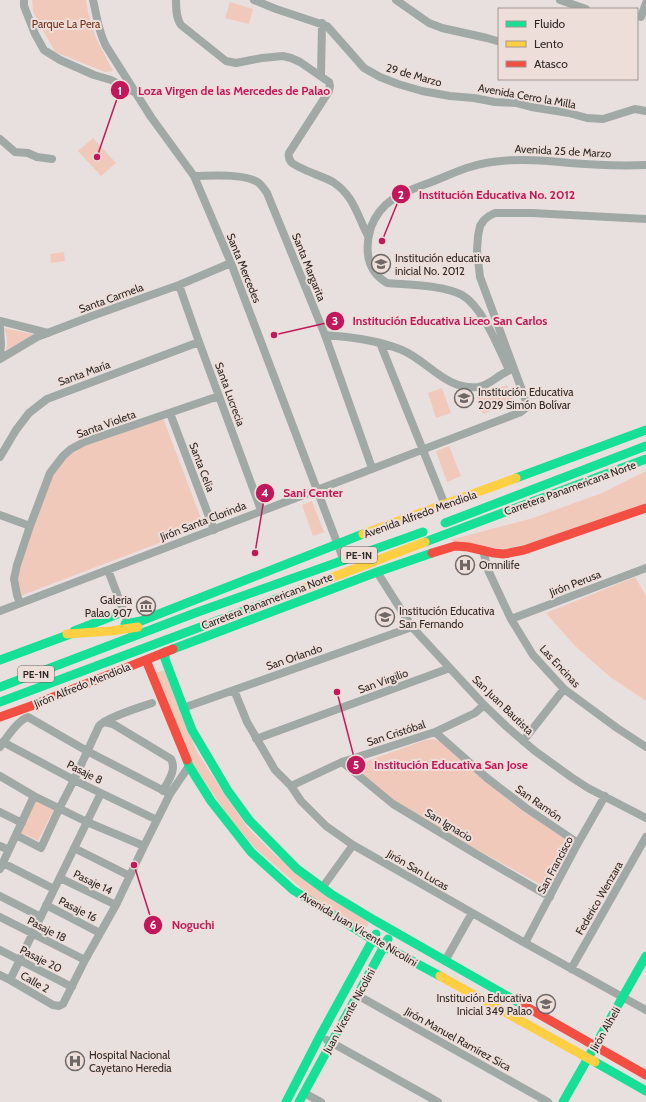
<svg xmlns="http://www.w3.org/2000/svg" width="646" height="1102" font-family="Cabin,sans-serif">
  <rect width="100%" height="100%" fill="#e8e0de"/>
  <path fill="#f1c9bb" d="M32,0H86L88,12L96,38L113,71L105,72L55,52L33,12Z
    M230,2L253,9L249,24L225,18Z
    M93,138L116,163L101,176L78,151Z
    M64,252L65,261L51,263L50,254Z
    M4,328L32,334L34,335L6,350C8,343 7,334 4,328Z
    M507,385L514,402L483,414L477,396Z
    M442,388L451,413L436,418L428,393Z
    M163,418L204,526L20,596L17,579L20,563L53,474L62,460L85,445Z
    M449,446L461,476L447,482L436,451Z
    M646,471V503L552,539L503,549L457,542L450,540L533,518L602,493Z
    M312,501L324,532L313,536L302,505Z
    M635,577L646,596V701L610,677L574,645L546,613Z
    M165,670L197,752L227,798L249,829L276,856L369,923L365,930L316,901L254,847L230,819L189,758L155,673Z
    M433,739L440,741L484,780L506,798L523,811L574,844L553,887L549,889L445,832L395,802L358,771V767L359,764L425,740Z
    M36,800L54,809L38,841L20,832Z"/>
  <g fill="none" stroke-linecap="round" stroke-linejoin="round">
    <path stroke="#a1a9a7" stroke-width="8" d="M24,0V6L35,34L44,50L60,60L94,75L111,80L136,93
      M93,0C97,16 98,31 106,46L151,117L194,176L231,263L344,561
      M176,0C176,8 176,18 181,25L226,61L236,63L262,58L283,56L291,58L300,62L329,82L330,86L329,91L289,153C288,156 289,159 291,162C298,169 323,176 333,182C354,196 357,215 368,236
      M254,0L276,9L327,26L342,43L364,68L380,77L398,84L422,91L450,96L474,98L495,102L516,103L531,107L569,113L587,118L603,119L635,109L646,111
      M396,0L429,23L442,28L487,38L497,41
      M560,0L586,9
      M641,17L646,3
      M321,76L322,23
      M0,139L15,152L28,153L37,157L52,159
      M194,176C212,176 245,173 259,183C262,186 265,190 267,193L325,335L372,468
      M179,285L199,342L261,510
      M0,321L48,333
      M0,328L1,345L0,356
      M325,335C351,337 377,340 402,350C428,361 447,391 478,387C491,385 499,373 513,369
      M380,343L445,505
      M0,359L37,337L92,316L179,285L231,263
      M509,370C499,349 483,307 462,295C444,285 408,285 387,283C372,274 366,260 368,242C368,237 370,232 371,227C381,201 401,193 426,184C448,176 468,165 492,162C518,158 544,160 570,163C595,165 621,166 646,165
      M170,413L214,530
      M0,457L16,430L29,413L47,399L199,342
      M0,515L30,526
      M483,550L488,570L511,619L533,655L564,689L617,728L646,747
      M108,570L128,623
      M377,572L412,627L484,705L507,727L535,751L571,777L588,788L646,818
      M20,603L17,595L14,579L17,565L30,526L50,473L63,456L71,449L84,442L219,396
      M0,611L521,412L526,408V401L480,277L477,251L478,236L480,226L484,220L489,216L495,213H532L646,219
      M511,619L646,568
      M234,690L247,722L275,770L291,786L301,801L326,826L353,845L525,943L646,1010
      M183,708L412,627
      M104,722L113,724L171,759C177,770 168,781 163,791
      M435,732L487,778L526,808L578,843
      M256,739L450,668
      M523,741L564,689
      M3,742L74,780L157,820
      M0,747C7,737 18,720 28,717L87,751L170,794
      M342,762L393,804L476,854L550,897
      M0,776L34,796L87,822L144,846
      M291,786L342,762L435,732L475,713L484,705
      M0,812L22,823
      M16,835L41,848L59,809L74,780L99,726C105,718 141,707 152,703
      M0,846L9,850
      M74,848L130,876
      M3,863L54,889
      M0,869L34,796
      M60,878L116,905
      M322,888L353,845
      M0,896L41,917
      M46,905L100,933
      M0,917L85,960
      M525,943L578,843L605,796
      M0,950L72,987
      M445,961L472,913
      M571,969L646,837
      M0,975L10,980L53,1005L59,1006L63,1004L85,960L116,905L144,846L170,794L189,766
      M10,980L101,793
      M357,995L548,1102
      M327,1040L438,1102
      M304,1093L321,1102"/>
    <path stroke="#16e098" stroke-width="9" d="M516,478L646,430
      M445,523L646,446
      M425,542L646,459
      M125,624L141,621L363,534
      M74,631L123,612
      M173,649L377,572L432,553
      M165,652V659L192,730L228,791L249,820L297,869L331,894L374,920L523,1005
      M0,660L76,632
      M0,687L195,613L423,532
      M0,702C101,665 201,626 302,589
      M187,760L189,766L211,801L251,852L293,890L373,940L440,976
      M595,1062L646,1091
      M286,1102L320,1036L376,934
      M299,1102L388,939
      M563,1102L646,956"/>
    <path stroke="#ffcf43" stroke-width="9" d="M363,534L516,478
      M302,589L425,542
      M67,634L111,631L138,627
      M440,976L595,1062"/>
    <path stroke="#f24e42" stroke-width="9" d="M432,553L455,546L468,547L494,553L504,554L524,550L646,508
      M146,660L187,760
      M0,717L31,706L173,649
      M523,1005L646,1075"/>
  </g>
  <defs>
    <symbol id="school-ring" viewBox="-11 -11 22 22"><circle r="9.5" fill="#edded9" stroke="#6f6866" stroke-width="1.5"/><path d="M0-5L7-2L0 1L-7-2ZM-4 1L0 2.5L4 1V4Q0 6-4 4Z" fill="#6f6866"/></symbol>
    <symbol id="hospital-ring" viewBox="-11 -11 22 22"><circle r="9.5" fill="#edded9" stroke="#6f6866" stroke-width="1.5"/><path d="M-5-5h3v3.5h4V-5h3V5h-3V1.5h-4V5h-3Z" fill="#6f6866"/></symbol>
    <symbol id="museum-ring" viewBox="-11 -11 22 22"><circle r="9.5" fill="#edded9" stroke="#6f6866" stroke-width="1.5"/><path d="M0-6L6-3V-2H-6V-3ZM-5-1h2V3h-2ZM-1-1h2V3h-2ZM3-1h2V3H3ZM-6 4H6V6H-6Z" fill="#6f6866"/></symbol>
  </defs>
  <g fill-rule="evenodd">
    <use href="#school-ring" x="370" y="253" width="22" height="22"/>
    <use href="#school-ring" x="453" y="387" width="22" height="22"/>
    <use href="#hospital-ring" x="454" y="554" width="22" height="22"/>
    <use href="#museum-ring" x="135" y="595" width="22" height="22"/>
    <use href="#school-ring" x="374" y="606" width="22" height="22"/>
    <use href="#school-ring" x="535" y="993" width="22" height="22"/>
    <use href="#hospital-ring" x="64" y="1050" width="22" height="22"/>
  </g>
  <g text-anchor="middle" stroke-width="4" stroke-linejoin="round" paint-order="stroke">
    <g fill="#edded9" stroke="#675f5c" stroke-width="1">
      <rect x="341" y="547" width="36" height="16" rx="3"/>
      <rect x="18" y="666" width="36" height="16" rx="3"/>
    </g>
    <g font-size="10" font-weight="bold" fill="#2e2826">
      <text x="359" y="559">PE-1N</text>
      <text x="36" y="678">PE-1N</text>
    </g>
    <g font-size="11" fill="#71341b" stroke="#edded9">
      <text x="66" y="28">Parque La Pera</text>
    </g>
    <g font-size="11" fill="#2e2826" stroke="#edded9">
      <text transform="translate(414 75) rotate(16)" y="4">29 de Marzo</text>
      <text transform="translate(527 96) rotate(10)" y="4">Avenida Cerro la Milla</text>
      <text transform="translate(563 151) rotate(3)" y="4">Avenida 25 de Marzo</text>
      <text transform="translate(309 267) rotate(68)" y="4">Santa Margarita</text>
      <text transform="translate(244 268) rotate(68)" y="4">Santa Mercedes</text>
      <text transform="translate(111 298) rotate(-20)" y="4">Santa Carmela</text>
      <text transform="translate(84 373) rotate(-20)" y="4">Santa María</text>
      <text transform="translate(230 394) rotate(70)" y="4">Santa Lucrecia</text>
      <text transform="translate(106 424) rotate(-20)" y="4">Santa Violeta</text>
      <text transform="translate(202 467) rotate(69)" y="4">Santa Celia</text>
      <text transform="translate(570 488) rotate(-20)" y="4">Carretera Panamericana Norte</text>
      <text transform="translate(420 514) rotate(-20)" y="4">Avenida Alfredo Mendiola</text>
      <text transform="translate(203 521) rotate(-21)" y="4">Jirón Santa Clorinda</text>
      <text transform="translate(575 583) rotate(-21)" y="4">Jirón Perusa</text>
      <text transform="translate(267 601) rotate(-21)" y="4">Carretera Panamericana Norte</text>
      <text transform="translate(294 657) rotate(-19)" y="4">San Orlando</text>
      <text transform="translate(560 666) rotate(47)" y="4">Las Encinas</text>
      <text transform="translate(383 681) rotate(-20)" y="4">San Virgilio</text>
      <text transform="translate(82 685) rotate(-22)" y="4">Jirón Alfredo Mendiola</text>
      <text transform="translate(503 705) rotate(44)" y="4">San Juan Bautista</text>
      <text transform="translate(396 733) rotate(-18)" y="4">San Cristóbal</text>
      <text transform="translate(85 772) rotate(27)" y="4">Pasaje 8</text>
      <text transform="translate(539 803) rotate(35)" y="4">San Ramón</text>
      <text transform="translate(449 825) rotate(31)" y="4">San Ignacio</text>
      <text transform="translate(555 865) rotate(-62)" y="4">San Francisco</text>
      <text transform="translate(418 870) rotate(30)" y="4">Jirón San Lucas</text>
      <text transform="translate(93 882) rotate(26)" y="4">Pasaje 14</text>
      <text transform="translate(599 898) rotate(-60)" y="4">Federico Wenzara</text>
      <text transform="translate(78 909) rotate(27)" y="4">Pasaje 16</text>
      <text transform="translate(47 929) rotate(27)" y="4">Pasaje 18</text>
      <text transform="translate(359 929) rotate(31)" y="4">Avenida Juan Vicente Nicolini</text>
      <text transform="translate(41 959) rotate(27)" y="4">Pasaje 20</text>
      <text transform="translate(35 982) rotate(30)" y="4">Calle 2</text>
      <text transform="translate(349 1011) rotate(-61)" y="4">Juan Vicente Nicolini</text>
      <text transform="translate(605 1029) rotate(-60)" y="4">Jirón Alheli</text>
      <text transform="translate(458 1039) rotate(29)" y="4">Jirón Manuel Ramírez Sica</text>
    </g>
    <g font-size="11" fill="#2e2826" stroke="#edded9" text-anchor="start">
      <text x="395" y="262">Institución educativa<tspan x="395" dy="13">inicial No. 2012</tspan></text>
      <text x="478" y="396">Institución Educativa<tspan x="478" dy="13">2029 Simón Bolívar</tspan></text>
      <text x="479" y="569">Omnilife</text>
      <text x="132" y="604" text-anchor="end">Galeria<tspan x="132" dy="13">Palao 907</tspan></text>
      <text x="399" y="615">Institución Educativa<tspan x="399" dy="13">San Fernando</tspan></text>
      <text x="532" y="1002" text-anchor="end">Institución Educativa<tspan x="532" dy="13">Inicial 349 Palao</tspan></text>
      <text x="89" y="1059">Hospital Nacional<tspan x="89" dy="13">Cayetano Heredia</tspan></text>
    </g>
  </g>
  <path fill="none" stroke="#c2185b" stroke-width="1.5" d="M97 157L120 90M382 241L401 194M274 335L335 321M255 553L265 493M337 692L356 765M134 865L153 925"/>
  <g fill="#c2185b" stroke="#edded9" stroke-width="1.5">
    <circle cx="97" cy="157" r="4"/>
    <circle cx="382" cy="241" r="4"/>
    <circle cx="274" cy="335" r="4"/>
    <circle cx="255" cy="553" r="4"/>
    <circle cx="337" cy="692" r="4"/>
    <circle cx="134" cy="865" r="4"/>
    <circle cx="120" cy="90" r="10"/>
    <circle cx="401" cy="194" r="10"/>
    <circle cx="335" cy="321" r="10"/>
    <circle cx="265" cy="493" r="10"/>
    <circle cx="356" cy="765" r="10"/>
    <circle cx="153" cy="925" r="10"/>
  </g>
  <g font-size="12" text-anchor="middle" font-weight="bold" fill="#fff">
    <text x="120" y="95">1</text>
    <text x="401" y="199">2</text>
    <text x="335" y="325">3</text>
    <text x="265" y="497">4</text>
    <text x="356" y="769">5</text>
    <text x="153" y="929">6</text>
  </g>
  <g font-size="12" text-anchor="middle" font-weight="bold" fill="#c2185b" stroke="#edded9" stroke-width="4" stroke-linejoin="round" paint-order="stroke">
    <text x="234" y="95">Loza Virgen de las Mercedes de Palao</text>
    <text x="497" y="199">Institución Educativa No. 2012</text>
    <text x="450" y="325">Institución Educativa Liceo San Carlos</text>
    <text x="313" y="497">Sani Center</text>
    <text x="451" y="769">Institución Educativa San Jose</text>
    <text x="193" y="929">Noguchi</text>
  </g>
  <rect x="498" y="8" width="140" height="72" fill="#edded9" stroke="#a19591"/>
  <rect x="506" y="21" width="20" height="6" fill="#16e098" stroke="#a19591"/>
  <text x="534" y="28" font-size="12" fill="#2e2826">Fluido</text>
  <rect x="506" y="41" width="20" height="6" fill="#ffcf43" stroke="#a19591"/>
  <text x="534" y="48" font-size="12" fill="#2e2826">Lento</text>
  <rect x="506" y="61" width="20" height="6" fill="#f24e42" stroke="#a19591"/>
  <text x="534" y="68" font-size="12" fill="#2e2826">Atasco</text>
</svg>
